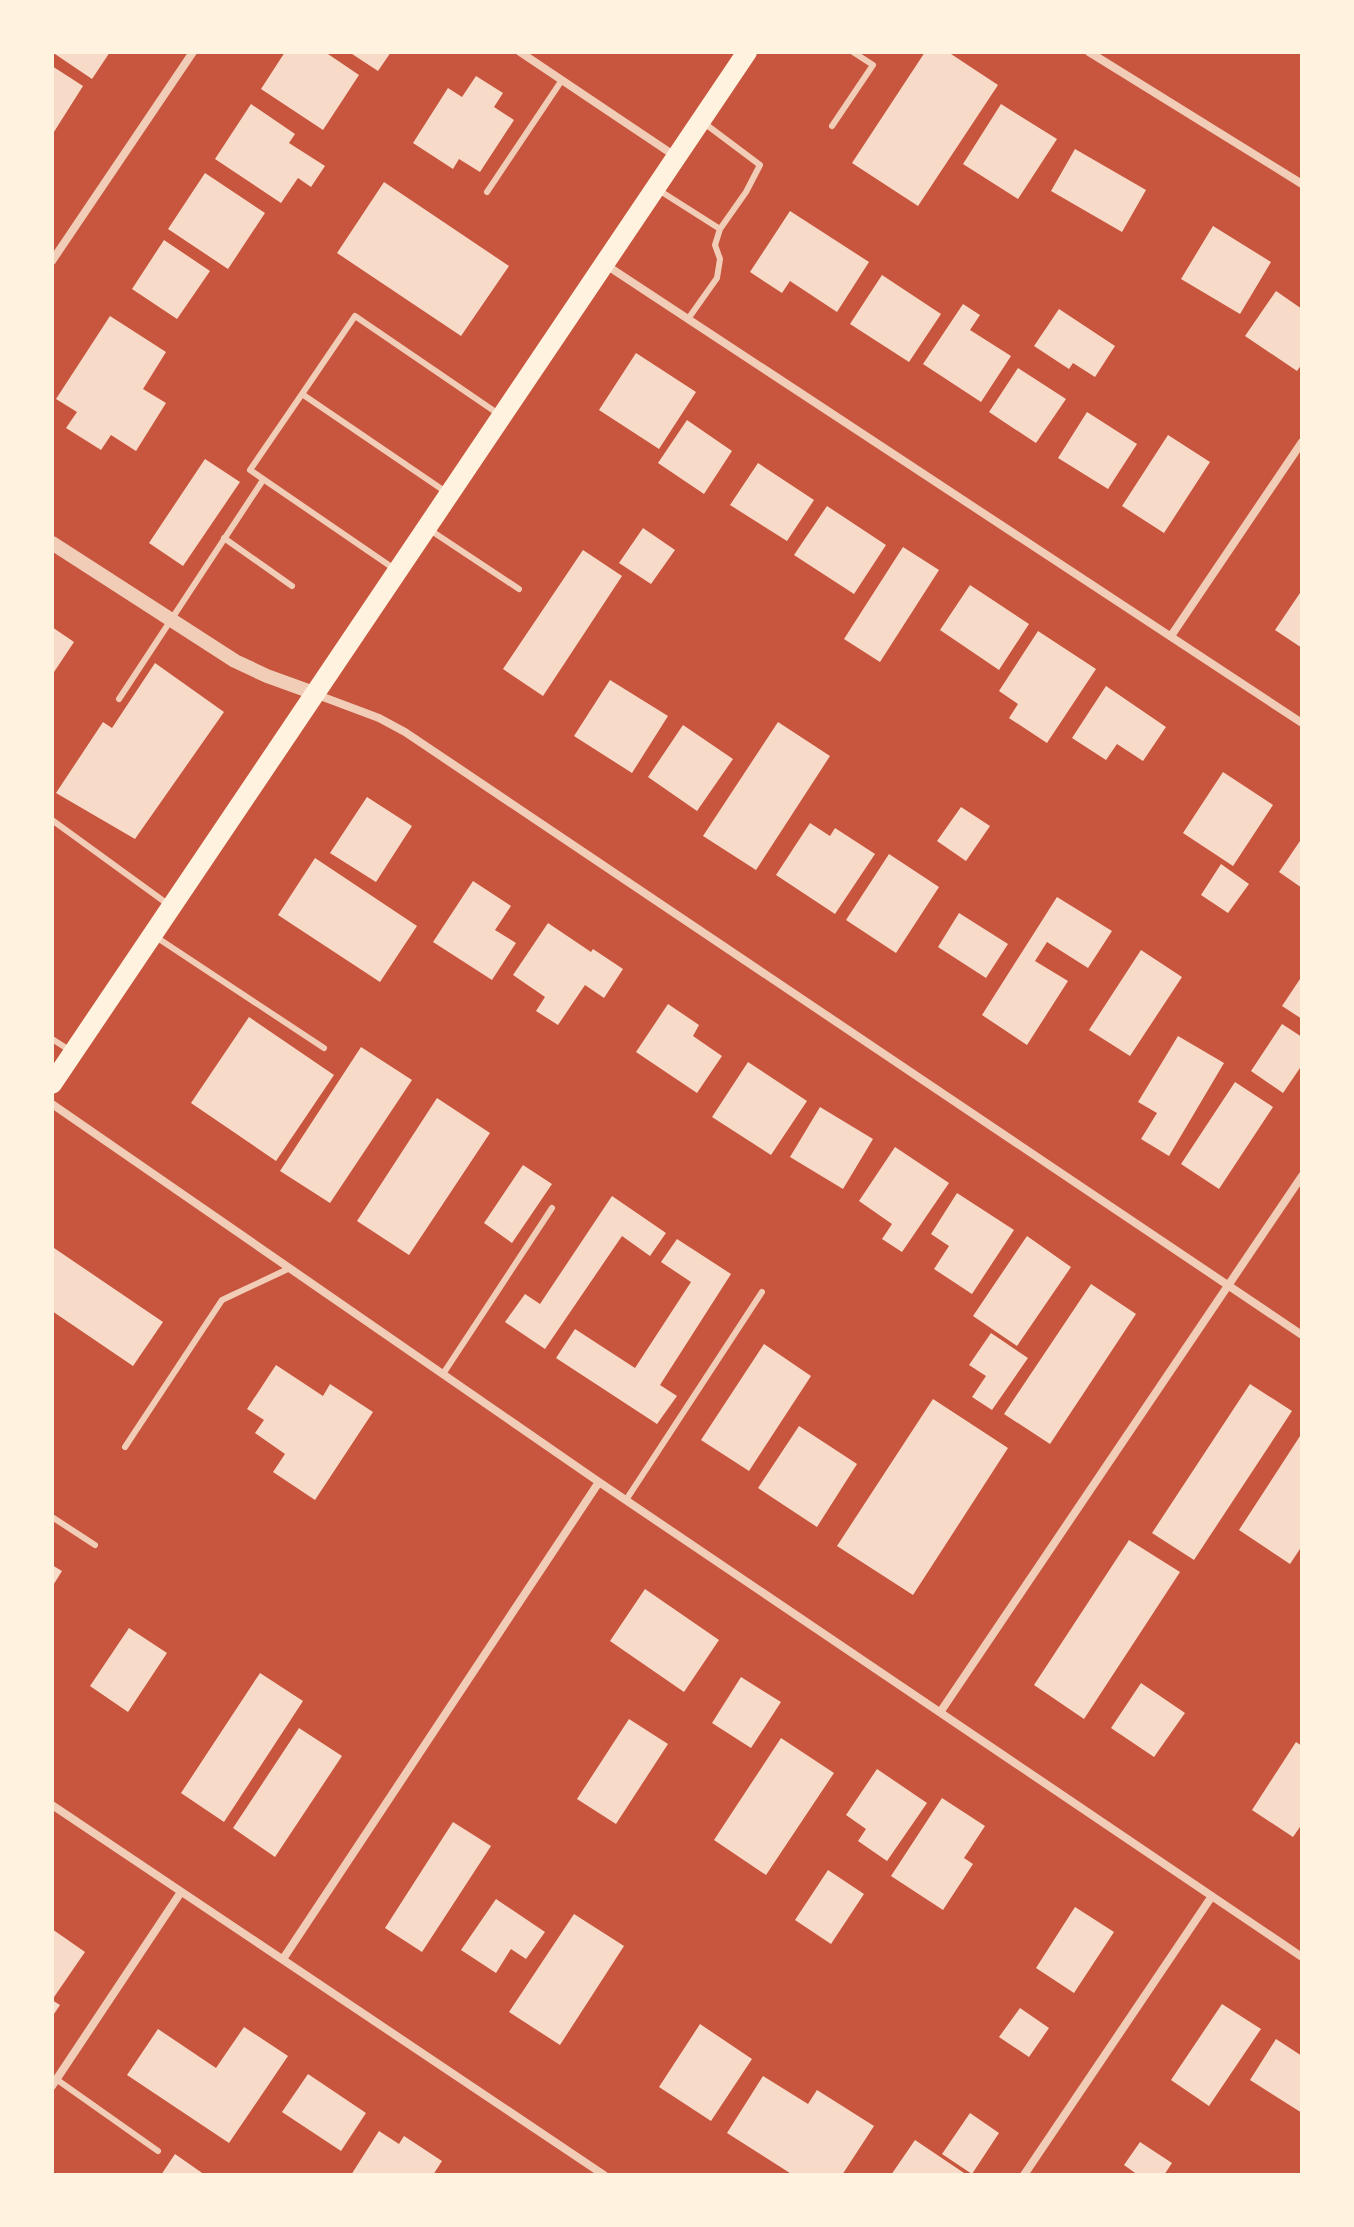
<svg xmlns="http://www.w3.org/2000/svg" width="1354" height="2227" font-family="'Sofia Sans Condensed',sans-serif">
  <rect width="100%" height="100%" fill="#c8553d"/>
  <path fill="#f7dbc8" d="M52,52H110L92,79Z
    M285,52H325L359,75L323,130L261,89Z
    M349,52H391L378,71Z
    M925,52H948L998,85L918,206L852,163Z
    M52,66L83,86L52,135Z
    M476,76L503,93L494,107L514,120L480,172L459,159L453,169L413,143L448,88L462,97Z
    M251,104L295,134L289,143L325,166L311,187L298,178L281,203L215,159Z
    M1001,104L1057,139L1018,199L963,164Z
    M1075,149L1146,190L1122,232L1051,191Z
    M205,173L265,213L228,269L168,229Z
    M384,182L509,266L461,336L337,253Z
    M790,211L869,262L837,312L790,281L782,293L750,272Z
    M1213,226L1271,262L1240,314L1181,279Z
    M164,240L210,271L177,319L132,289Z
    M882,275L941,314L909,362L850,324Z
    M1276,291L1302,309V364L1297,371L1245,336Z
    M963,304L980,315L970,330L1011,356L981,402L923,364Z
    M1059,309L1115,346L1095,377L1073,363L1069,369L1034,346Z
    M110,316L166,352L143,389L166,403L136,451L111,435L101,450L66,428L77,412L56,399Z
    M636,353L696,392L659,449L599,410Z
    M1018,368L1066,399L1036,443L989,412Z
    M1087,412L1137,444L1108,489L1058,458Z
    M687,420L732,451L704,494L658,463Z
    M1168,435L1210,462L1164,533L1122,506Z
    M205,459L240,482L183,566L149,543Z
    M758,463L814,500L787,541L730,505Z
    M827,506L886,545L854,594L794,555Z
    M643,528L675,550L651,584L619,563Z
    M903,547L939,570L880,662L844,639Z
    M583,550L622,576L543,696L503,669Z
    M970,585L1029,624L999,670L940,630Z
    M1302,590V648L1275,630Z
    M52,627L74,642L52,675Z
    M1038,631L1096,669L1047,743L1009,718L1018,704L999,691Z
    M155,663L224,712L135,839L56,793L103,722L112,728Z
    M610,680L668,716L632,773L574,736Z
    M1106,686L1166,727L1143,761L1117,744L1106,760L1072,738Z
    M778,722L830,756L756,870L703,836Z
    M683,725L733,759L697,811L648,777Z
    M1223,772L1273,805L1233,866L1183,833Z
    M367,797L412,826L376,882L330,853Z
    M961,807L990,826L966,861L937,841Z
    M810,823L830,836L835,828L875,854L835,914L776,875Z
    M1302,838V888L1279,872Z
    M889,854L939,887L896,953L846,920Z
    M315,858L417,926L380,982L278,915Z
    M1221,864L1249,884L1228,913L1201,895Z
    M473,881L511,906L495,930L516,943L492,980L433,942Z
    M1057,897L1112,931L1088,968L1047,942L1035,961L1068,981L1027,1045L982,1015Z
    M959,913L1008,944L986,978L938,947Z
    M548,923L591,952L593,949L623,969L604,998L585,985L558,1025L536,1011L545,997L513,975Z
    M1141,950L1182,977L1130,1056L1089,1030Z
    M1302,976V1019L1282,1006Z
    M668,1004L699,1025L693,1036L722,1056L697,1093L636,1052Z
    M249,1017L334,1075L276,1161L191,1103Z
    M1282,1024L1302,1037V1065L1283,1093L1251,1071Z
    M1178,1036L1224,1063L1169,1156L1141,1139L1157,1113L1138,1102Z
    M361,1047L412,1080L330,1203L280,1171Z
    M748,1062L807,1101L771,1155L712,1117Z
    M1235,1082L1273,1107L1219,1189L1181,1164Z
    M437,1098L490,1133L409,1255L357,1221Z
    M820,1107L873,1139L843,1189L790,1157Z
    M895,1147L949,1183L902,1252L882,1239L892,1224L859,1201Z
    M523,1165L552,1184L512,1243L484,1223Z
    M957,1193L1014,1230L972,1294L934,1269L949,1246L931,1234Z
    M612,1196L666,1233L650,1256L622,1236L545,1349L505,1322L525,1294L540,1304Z
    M1027,1236L1071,1267L1017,1346L973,1316Z
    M677,1239L731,1274L660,1385L677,1396L657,1424L556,1358L575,1329L635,1368L691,1282L661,1262Z
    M54,1248L163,1322L133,1366L52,1311V1252Z
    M1091,1284L1136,1314L1050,1444L1004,1414Z
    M991,1333L1028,1358L992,1410L972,1397L986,1376L969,1365Z
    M764,1344L811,1376L749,1471L701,1440Z
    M276,1365L323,1396L330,1384L373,1412L315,1500L273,1472L285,1454L255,1433L264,1420L247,1409Z
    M1250,1384L1292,1411L1194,1560L1152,1533Z
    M933,1399L1008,1448L913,1595L837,1546Z
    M799,1426L857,1464L817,1527L758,1488Z
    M1302,1433V1546L1290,1564L1239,1530Z
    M1129,1540L1180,1572L1084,1719L1034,1685Z
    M52,1565L62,1571L52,1587Z
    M645,1589L719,1640L684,1692L610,1641Z
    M129,1628L167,1653L128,1712L90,1686Z
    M260,1673L303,1701L224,1822L181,1793Z
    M741,1677L781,1702L751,1748L712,1723Z
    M1141,1683L1185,1713L1154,1757L1111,1728Z
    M629,1719L668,1744L616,1824L577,1799Z
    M299,1728L342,1756L275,1857L233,1828Z
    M781,1738L834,1773L766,1875L714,1840Z
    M1296,1742L1302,1746V1824L1293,1837L1252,1810Z
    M877,1769L927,1803L887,1861L858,1841L866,1829L846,1815Z
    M942,1798L985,1826L964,1858L973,1864L943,1910L891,1876Z
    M453,1822L491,1846L422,1952L385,1928Z
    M828,1870L864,1894L831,1944L795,1920Z
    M496,1899L545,1932L526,1959L511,1949L496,1973L461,1950Z
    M1075,1907L1114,1932L1074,1993L1036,1968Z
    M574,1914L624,1946L560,2045L509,2012Z
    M52,1929L85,1952L52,2000L60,2005L52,2017Z
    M1222,2004L1261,2029L1209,2106L1171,2080Z
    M1020,2008L1049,2028L1029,2057L999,2037Z
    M700,2024L752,2059L711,2121L659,2087Z
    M244,2027L288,2056L229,2143L127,2075L158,2029L216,2068Z
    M1276,2039L1302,2056V2113L1250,2080Z
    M308,2074L366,2113L341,2151L282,2112Z
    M763,2076L808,2104L817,2090L874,2126L842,2175H793L727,2133Z
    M970,2113L999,2133L972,2174L942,2154Z
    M379,2131L399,2144L404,2136L442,2161L433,2175H351Z
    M915,2140L967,2175H891Z
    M1140,2142L1172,2163L1164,2175H1138L1124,2165Z
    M175,2154L205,2175H161Z"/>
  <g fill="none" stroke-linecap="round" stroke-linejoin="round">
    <path stroke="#f1ccb7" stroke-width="6" d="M832,126L873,65L853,52
      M657,189L720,229L746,192L760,165L704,123
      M487,192L562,80
      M688,319L717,278L720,259L715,245L720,229
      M302,394L250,470L396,570
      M446,492L302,394L355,316L500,415
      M430,530L519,589
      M224,538L292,586
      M119,699L263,480
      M52,820L169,905
      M156,937L324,1048
      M52,1039L71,1051
      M443,1374L552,1208
      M125,1447L222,1300L290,1268
      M626,1500L762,1292
      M52,1517L95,1545
      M56,2079L158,2151"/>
    <path stroke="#f1ccb7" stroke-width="8" d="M520,52L675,156
      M1089,52L1302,184
      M52,261L193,52
      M606,265L1302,723
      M1171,636L1302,442
      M315,694L379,718L405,732L1302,1335
      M52,1104L599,1482L1302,1957
      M941,1711L1302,1176
      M52,1805L604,2175
      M283,1959L599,1482
      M52,2086L181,1892
      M1024,2175L1212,1896"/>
    <path stroke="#f1ccb7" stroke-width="14" d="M52,543L235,661L267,676L314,693"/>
    <path stroke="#fff3e0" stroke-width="20" d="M52,1084L747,52"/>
  </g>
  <rect width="1354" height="2227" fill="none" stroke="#fff3e0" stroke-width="108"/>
</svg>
